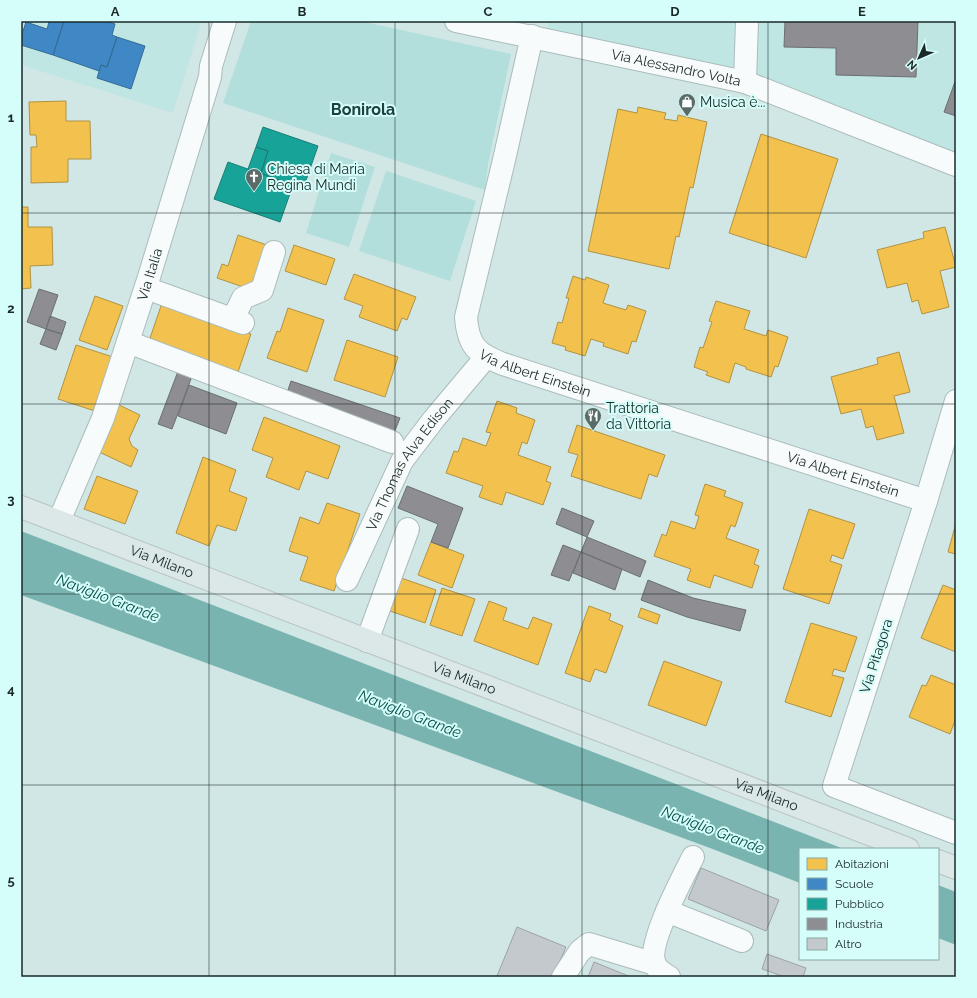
<svg xmlns="http://www.w3.org/2000/svg" width="977" height="998" font-family="Raleway,sans-serif">
  <rect width="100%" height="100%" fill="#d1e7e5"/>
  <path fill="#c0e6e3" d="M21,21H202L173,113L21,65Z
    M548,21H956V155L548,31Z"/>
  <path fill="#b2dfdc" d="M251,21H360L511,54L488,164L485,190L223,103Z
    M331,153L375,167L349,247L306,233Z
    M386,171L476,201L450,281L359,251Z"/>
  <path fill="#7ab4b0" d="M21,531L844,849H800V883L710,848L21,595Z
    M938,885L956,892V945L938,938Z"/>
  <path fill="#f2c14e" stroke="#b19343" d="M66,101V121H90L91,159H68V182L31,183V147H37L36,135H30L29,102Z
    M638,107L666,113L664,119L671,120L677,121L678,115L707,122L693,188L690,187L679,237L676,236L669,269L588,251L618,109L637,113Z
    M761,134L838,159L806,258L729,233Z
    M21,207H28V227H52L53,265L30,266L31,288L21,289Z
    M945,227L956,267L940,271L949,307L922,314L918,300L912,302L907,283L887,288L877,250L924,238L923,232Z
    M238,235L267,245L252,290L217,278L222,264L228,266Z
    M294,245L335,259L326,285L285,271Z
    M354,274L416,297L407,320L402,318L397,331L359,317L363,306L344,299Z
    M573,276L585,280L586,277L609,285L603,303L626,310L628,305L646,311L636,342L632,341L628,354L603,346L604,343L591,339L585,356L565,350L566,347L552,343L558,322L562,323L569,298H566Z
    M95,296L123,306L107,350L79,340Z
    M716,301L750,311L744,329L766,336L768,330L788,337L778,367L775,366L771,377L746,369V367L735,363L729,383L706,375L708,372L694,367L700,347L703,348L712,322L709,321Z
    M162,303L251,334L237,375L148,344Z
    M288,308L324,320L307,372L267,358L277,331L280,332Z
    M347,340L398,357L385,397L334,380Z
    M76,345L113,357L95,411L58,399Z
    M899,352L910,392L894,396L904,433L877,440L873,426L866,428L861,409L841,414L831,377L878,364L877,358Z
    M497,401L517,408L516,413L535,420L527,444L522,442L518,455L551,467L546,481L551,483L543,505L506,492L502,505L479,497L483,486L446,473L454,451L458,452L463,438L486,446L491,433L486,432Z
    M117,404L140,415L129,439L132,446L138,450L131,467L95,450Z
    M264,417L340,446L328,479L306,471L299,490L266,477L273,458L252,450Z
    M577,425L665,455L657,477L649,474L641,499L571,476L578,455L568,452Z
    M203,457L236,470L229,491L247,498L236,531L217,525L209,546L176,533Z
    M97,476L138,491L125,524L84,509Z
    M705,484L726,491L724,496L743,503L735,527L731,525L726,538L759,550L754,564L759,566L752,588L714,575L710,588L687,580L691,569L654,556L662,534L666,536L671,521L695,529L699,516L695,515Z
    M327,503L360,514L334,591L300,580L308,557L289,551L300,517L319,524Z
    M809,509L855,524L843,559L832,555L830,561L842,565L829,604L783,589Z
    M956,523V554L948,552Z
    M431,542L464,555L452,588L418,575Z
    M401,578L436,590L425,623L390,611Z
    M943,585L956,590V652L921,638Z
    M442,588L475,599L462,636L430,625Z
    M489,601L507,608L503,620L528,629L533,617L552,624L538,665L474,641Z
    M589,606L611,614L609,620L623,626L606,673L595,669L590,682L565,673Z
    M641,608L660,615L657,624L638,617Z
    M811,623L857,637L845,672L834,669L832,675L844,678L831,717L785,702Z
    M664,661L722,682L706,726L648,705Z
    M931,675L956,685V718L950,734L909,717L922,685L926,686Z"/>
  <path fill="#3f88c5" stroke="#346c96" d="M46,21H64L53,55L21,45V37L26,22L47,29L49,22Z
    M64,21H105L115,24L112,35L117,37L107,67L101,65L99,71L53,55Z
    M117,37L145,46L131,89L97,78L101,65L107,67Z"/>
  <path fill="#17a398" stroke="#187e76" d="M263,127L318,146L303,189L261,173L268,151L256,147Z
    M256,147L268,151L261,173L248,169Z
    M228,162L293,185L280,222L214,199Z"/>
  <path fill="#8d8d92" stroke="#6a6f72" d="M785,21H918L916,77L836,75V48L784,47Z
    M956,79V116L944,112Z
    M39,289L58,295L46,329L27,322Z
    M50,316L66,322L62,334L46,329Z
    M46,329L62,334L56,350L40,344Z
    M180,366L194,371L172,429L158,424Z
    M291,381L400,418L394,433L286,396Z
    M189,385L237,403L226,434L178,416Z
    M407,486L463,508L448,548L431,542L438,524L398,508Z
    M562,508L594,521L587,537L556,524Z
    M587,537L646,561L640,577L581,552Z
    M563,545L581,552L569,581L551,575Z
    M581,552L622,569L615,590L573,573Z
    M648,580L693,598L746,610L740,631L687,617L641,600Z"/>
  <path fill="#c3c9cd" stroke="#9da3a7" d="M701,868L779,900L766,931L688,899Z
    M517,927L566,947L553,977H500L497,976Z
    M767,954L806,968L803,977H785L762,969Z
    M594,962L631,977H588Z"/>
  <g fill="none" stroke-linecap="round" stroke-linejoin="round">
    <defs>
      <g id="minor">
        <path id="s1" d="M456,21L745,82L956,165"/>
        <path id="s2" d="M532,36L504,160L466,317C468,346 477,354 503,364L926,501"/>
        <path d="M745,82L747,21"/>
        <path d="M146,288L243,323"/>
        <path d="M233,319L243,298L262,290L274,252"/>
        <path d="M128,342L392,442"/>
        <path d="M956,401L926,501L834,786L956,833"/>
        <path id="s3" d="M59,521L103,418L149,277L210,77L211,66L225,21"/>
        <path id="s4" d="M347,580L402,461L434,419L486,357"/>
        <path d="M367,641L408,529"/>
        <path d="M667,911L742,941"/>
        <path d="M563,977L580,951L589,944L655,964"/>
        <path d="M669,977C664,974 658,970 655,965C646,946 683,877 693,857"/>
      </g>
      <g id="major">
        <path id="s5" d="M21,507L908,849"/>
        <path d="M938,861L956,868"/>
      </g>
    </defs>
    <use href="#minor" stroke="#aabcbb" stroke-width="24"/>
    <use href="#major" stroke="#b8c3c2" stroke-width="24"/>
    <use href="#minor" stroke="#f8fbfb" stroke-width="22"/>
    <use href="#major" stroke="#dbe8e7" stroke-width="22"/>
  </g>
  <path fill="none" stroke="#1a2928" stroke-width="1" stroke-opacity="0.55" d="M209,21V977M395,21V977M582,21V977M768,21V977M21,213H956M21,404H956M21,594H956M21,785H956"/>
  <defs>
    <symbol id="shop-pin" viewBox="-11 -11 22 30"><path d="M0 17L-7.5 6A9.5 9.5 0 1 1 7.5 6Z" fill="#5a6c6a" stroke="#d5fdf9"/><path d="M-5-2.5h2.3a2.7 3.5 0 0 1 5.4 0H5L5.5 6h-11ZM-1.5-2.5h3a1.5 2.3 0 0 0-3 0Z" fill="#fff"/></symbol>
    <symbol id="church-pin" viewBox="-11 -11 22 30"><path d="M0 17L-7.5 6A9.5 9.5 0 1 1 7.5 6Z" fill="#5a6c6a" stroke="#d5fdf9"/><path d="M-1.2-6h2.4v3.5h3.3v2.4h-3.3V6h-2.4V-.1h-3.3v-2.4h3.3Z" fill="#fff"/></symbol>
    <symbol id="restaurant-pin" viewBox="-11 -11 22 30"><path d="M0 17L-7.5 6A9.5 9.5 0 1 1 7.5 6Z" fill="#5a6c6a" stroke="#d5fdf9"/><path d="M-5-6h1v4h1v-4h1v4h1v-4h1v5L-1.5 .5V6h-2V.5L-5-1ZM5-6V6H3V1.5H1.5Q1.5-4 5-6Z" fill="#fff"/></symbol>
  </defs>
  <g fill-rule="evenodd">
    <use href="#shop-pin" x="677" y="92" width="20" height="27"/>
    <use href="#church-pin" x="244" y="167" width="20" height="27"/>
    <use href="#restaurant-pin" x="583" y="406" width="20" height="27"/>
  </g>
  <g text-anchor="middle" stroke-width="4" stroke-linejoin="round" paint-order="stroke">
    <g font-size="14" fill="#1a2928" stroke="#d5fdf9">
      <text dy="5" stroke="none"><textPath href="#s1" startOffset="225">Via Alessandro Volta</textPath></text>
      <text dy="5" stroke="none"><textPath href="#s3" startOffset="263">Via Italia</textPath></text>
      <text dy="5" stroke="none"><textPath href="#s2" startOffset="387">Via Albert Einstein</textPath></text>
      <text dy="5" stroke="none"><textPath href="#s4" startOffset="132">Via Thomas Alva Edison</textPath></text>
      <text dy="5" stroke="none"><textPath href="#s2" startOffset="711">Via Albert Einstein</textPath></text>
      <text dy="5" stroke="none"><textPath href="#s5" startOffset="151">Via Milano</textPath></text>
      <text transform="translate(876 656) rotate(-72)" y="5">Via Pitagora</text>
      <text dy="5" stroke="none"><textPath href="#s5" startOffset="475">Via Milano</textPath></text>
      <text dy="5" stroke="none"><textPath href="#s5" startOffset="799">Via Milano</textPath></text>
    </g>
    <g font-size="14" fill="#1a2928" stroke="#d5fdf9" text-anchor="start">
      <text x="700" y="107">Musica è...</text>
      <text x="267" y="174">Chiesa di Maria<tspan x="267" dy="16">Regina Mundi</tspan></text>
      <text x="606" y="413">Trattoria<tspan x="606" dy="16">da Vittoria</tspan></text>
    </g>
    <g font-size="15" font-style="italic" fill="#0a4e4a" stroke="#d5fdf9">
      <text transform="translate(108 598) rotate(21)" y="5">Naviglio Grande</text>
      <text transform="translate(410 714) rotate(21)" y="5">Naviglio Grande</text>
      <text transform="translate(713 830) rotate(21)" y="5">Naviglio Grande</text>
    </g>
    <g font-size="16" font-weight="bold" fill="#1d413e" stroke="#d5fdf9">
      <text x="363" y="115">Bonirola</text>
    </g>
  </g>
  <rect width="977" height="998" fill="none" stroke="#d5fdf9" stroke-width="44"/>
  <rect x="799" y="848" width="140" height="112" fill="#d5fdf9" stroke="#8aa8a5"/>
  <rect x="807" y="858" width="20" height="12" fill="#f2c14e" stroke="#8aa8a5"/>
  <text x="835" y="868" font-size="12" fill="#1a2928">Abitazioni</text>
  <rect x="807" y="878" width="20" height="12" fill="#3f88c5" stroke="#8aa8a5"/>
  <text x="835" y="888" font-size="12" fill="#1a2928">Scuole</text>
  <rect x="807" y="898" width="20" height="12" fill="#17a398" stroke="#8aa8a5"/>
  <text x="835" y="908" font-size="12" fill="#1a2928">Pubblico</text>
  <rect x="807" y="918" width="20" height="12" fill="#8d8d92" stroke="#8aa8a5"/>
  <text x="835" y="928" font-size="12" fill="#1a2928">Industria</text>
  <rect x="807" y="938" width="20" height="12" fill="#c3c9cd" stroke="#8aa8a5"/>
  <text x="835" y="948" font-size="12" fill="#1a2928">Altro</text>
  <g transform="translate(919 58) rotate(225)" stroke="#d5fdf9" stroke-width="3" paint-order="stroke">
  <path d="M0-3L7 15L0 10L-7 15Z" fill="#1a2928"/>
  <text y="-6" font-size="11" font-weight="bold" text-anchor="middle" fill="#1a2928">N</text>
  </g>
  <rect x="22" y="22" width="933" height="954" fill="none" stroke="#1a2928" stroke-width="1.5"/>
  <g font-size="13" text-anchor="middle" font-weight="bold" fill="#1a2928">
    <text x="115" y="16">A</text>
    <text x="302" y="16">B</text>
    <text x="488" y="16">C</text>
    <text x="675" y="16">D</text>
    <text x="862" y="16">E</text>
    <text x="11" y="122">1</text>
    <text x="11" y="313">2</text>
    <text x="11" y="504">3</text>
    <text x="11" y="694">4</text>
    <text x="11" y="885">5</text>
  </g>
</svg>
